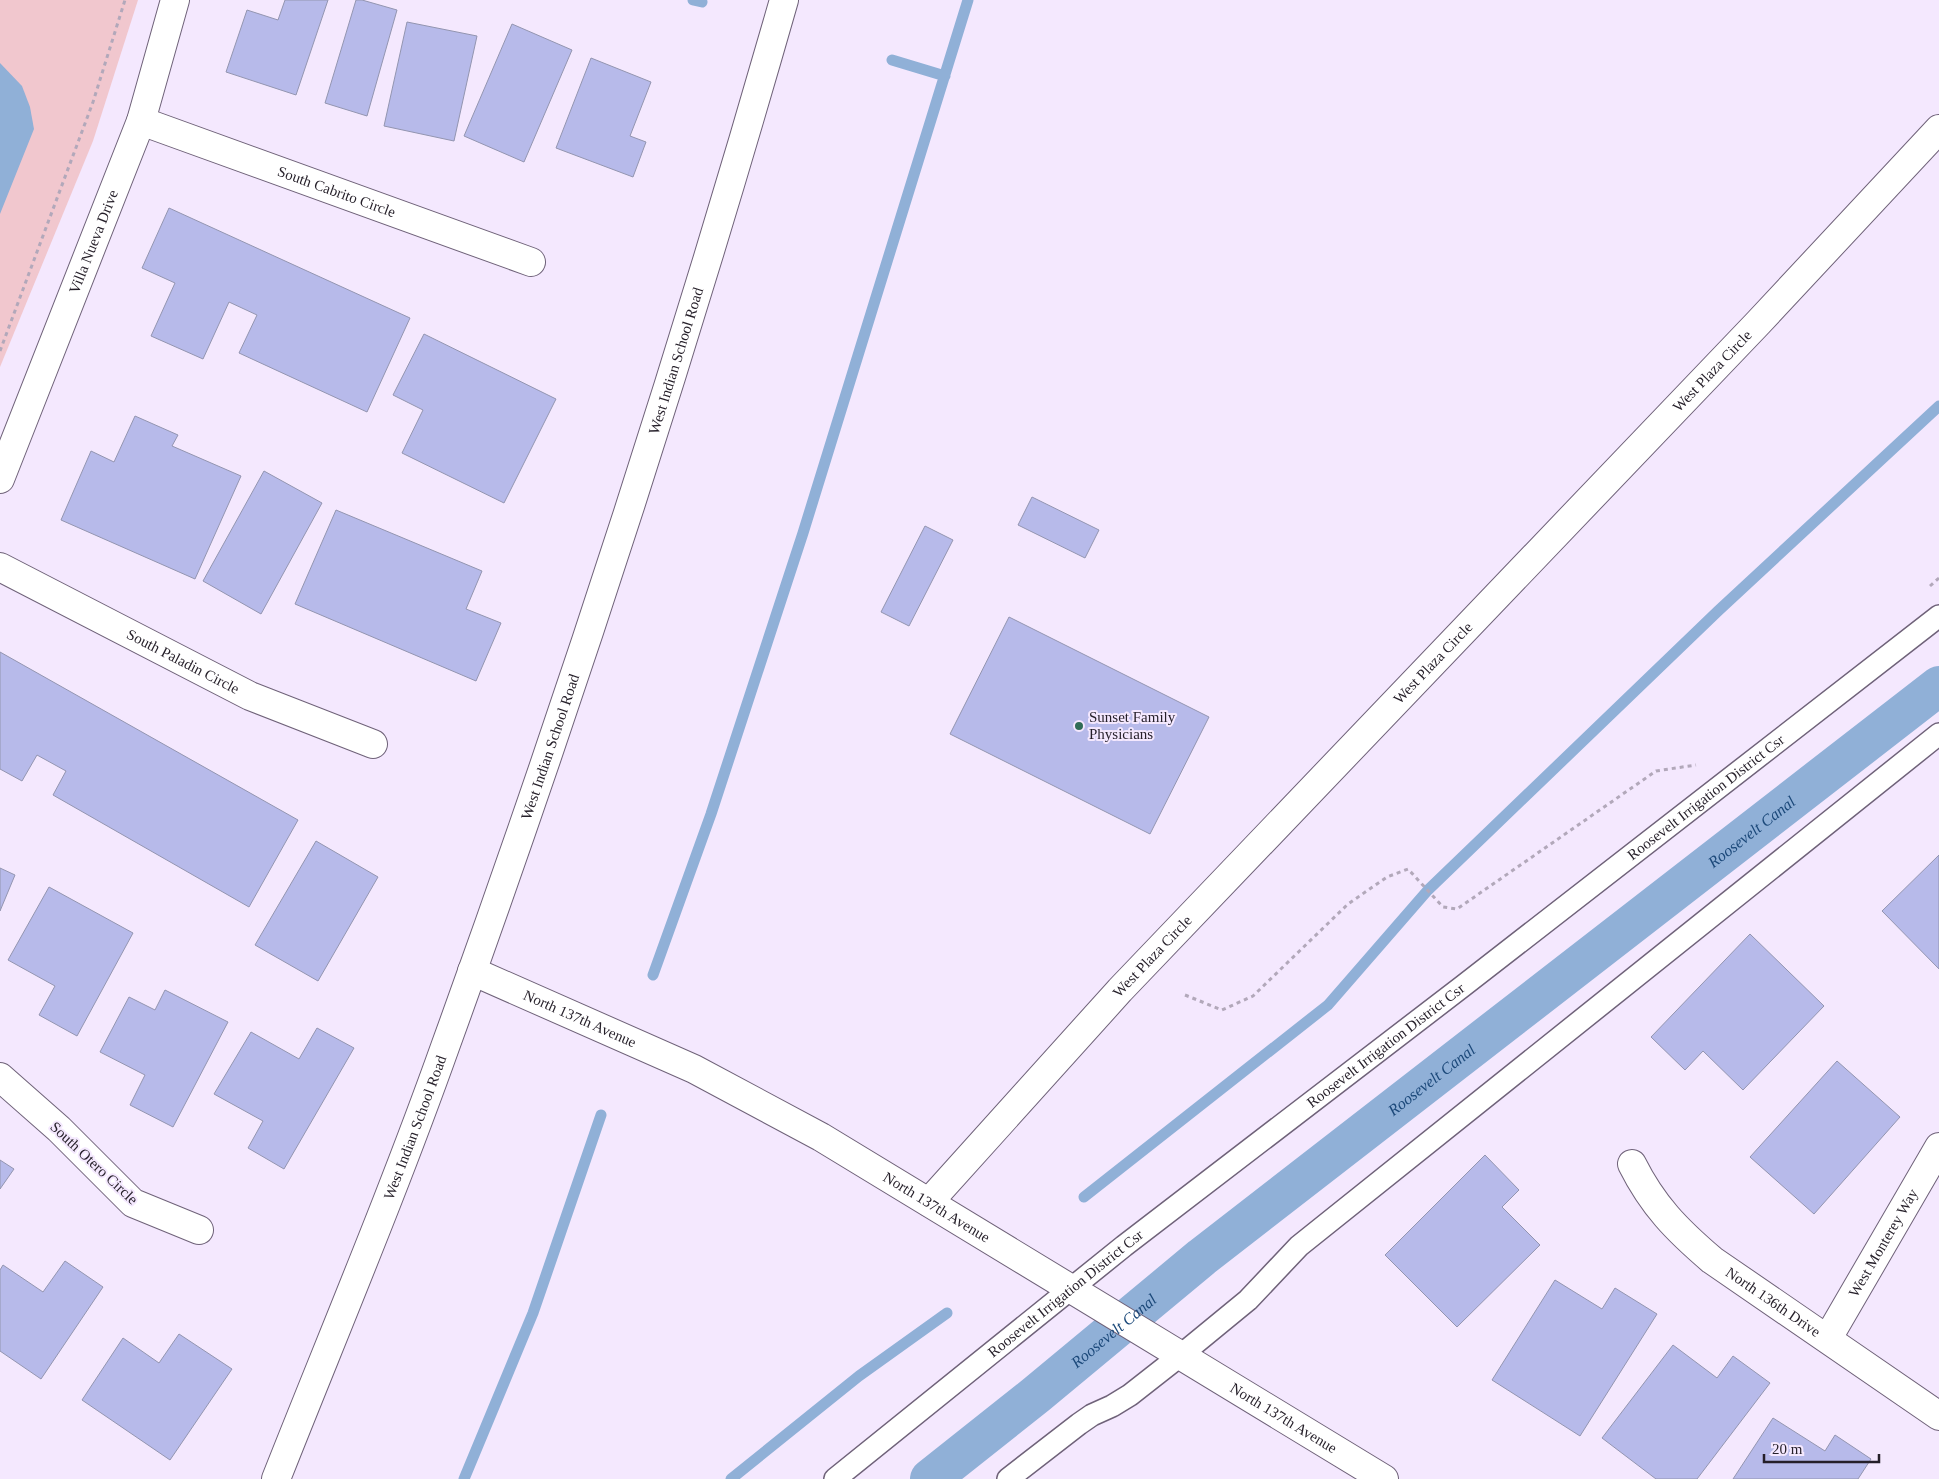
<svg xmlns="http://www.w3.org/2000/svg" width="1939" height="1479" font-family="Georgia,serif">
  <rect width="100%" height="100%" fill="#f4e8fe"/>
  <path fill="#f1c7ce" d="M0,0H138L93,141L0,367Z"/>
  <path fill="#90b0d7" d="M0,63L22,86L30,107L34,129L0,214Z"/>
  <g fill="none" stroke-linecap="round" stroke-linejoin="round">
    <path stroke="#90b0d7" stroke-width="11" d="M693,0L702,2
      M892,60L945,76
      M653,975L711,814L803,533L968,0
      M1084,1197L1328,1005L1428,890L1718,611L1939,406
      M464,1479L533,1313L601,1115
      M731,1479L859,1376L947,1313"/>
    <path stroke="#90b0d7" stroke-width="40" id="s1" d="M930,1479L1037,1394L1202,1257L1939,686"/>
  </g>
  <path fill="#b7baea" stroke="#9395b0" d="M285,0H328L296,95L226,72L247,10L278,20Z
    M356,0H362L397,10L367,116L325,103Z
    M407,22L477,36L454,141L384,126Z
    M512,24L572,50L524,162L464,136Z
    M591,58L651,82L630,136L646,142L633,177L556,148Z
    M169,208L410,318L367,412L239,353L257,315L229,302L203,359L151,336L175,283L142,268Z
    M424,334L556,399L504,503L402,453L423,410L393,395Z
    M135,416L178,435L172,446L241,476L195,579L61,520L91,451L114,462Z
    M264,471L322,503L261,614L203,581Z
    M1032,497L1099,530L1085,558L1018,525Z
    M336,510L482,571L466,609L501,623L476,681L295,604Z
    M925,526L953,540L909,626L881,612Z
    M1009,617L1209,717L1150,834L950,734Z
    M0,652L298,820L249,907L53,795L66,771L37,755L22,781L0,769Z
    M316,841L378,877L318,981L255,945Z
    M1939,855V969L1882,911Z
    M0,868L15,875L0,911Z
    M49,887L133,933L77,1036L39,1015L55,986L8,960Z
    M1750,934L1824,1006L1743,1090L1703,1051L1685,1070L1651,1037Z
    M165,990L228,1022L173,1127L130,1105L145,1075L100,1052L129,997L155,1010Z
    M317,1028L354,1048L284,1169L248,1148L263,1121L214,1094L251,1032L299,1059Z
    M1837,1061L1900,1117L1814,1214L1750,1157Z
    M1485,1155L1519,1190L1502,1207L1540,1245L1457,1327L1385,1255Z
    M0,1160L14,1169L0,1189Z
    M65,1261L103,1287L41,1379L0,1351V1270L3,1265L43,1292Z
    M1555,1280L1602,1309L1615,1288L1657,1314L1580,1436L1492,1380Z
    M179,1334L232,1369L170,1460L82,1400L123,1338L159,1363Z
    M1673,1345L1717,1378L1733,1356L1770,1383L1697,1479H1656L1602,1438Z
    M1773,1418L1825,1451L1835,1435L1871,1459L1858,1479H1733Z"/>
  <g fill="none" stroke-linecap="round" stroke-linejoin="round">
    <defs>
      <g id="lane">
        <path id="s2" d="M835,1479L1124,1246L1463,986L1939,616"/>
        <path d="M1008,1479L1079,1424L1092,1415L1112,1406L1130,1395L1181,1355L1248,1300L1299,1246L1939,734"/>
      </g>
      <g id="street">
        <path id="s3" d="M141,121L531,262"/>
        <path id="s4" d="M0,479L141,121L175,0"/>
        <path id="s5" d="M0,567L250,696L373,744"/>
        <path d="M0,1077L59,1129L133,1203L199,1230"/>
        <path id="s6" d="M1632,1164C1653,1206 1677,1230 1712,1260L1939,1416"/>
        <path id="s7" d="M929,1202L1120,990L1758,323L1939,129"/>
        <path id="s8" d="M1828,1338L1939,1147"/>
      </g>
      <g id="secondary">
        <path id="s9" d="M472,971L694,1069L821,1137L1384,1479"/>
        <path id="s10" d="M276,1479C333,1335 393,1193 445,1047C570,702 683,353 784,0"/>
      </g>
    </defs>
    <use href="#lane" stroke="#6f6279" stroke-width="24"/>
    <use href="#street" stroke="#6f6279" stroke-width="30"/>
    <use href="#secondary" stroke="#6f6279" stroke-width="30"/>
    <path stroke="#b2a8ba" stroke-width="3" stroke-dasharray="4 4" stroke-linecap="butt" d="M0,351L93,102L125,0
      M1930,586L1939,578
      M1185,995L1222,1010L1253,996L1348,904L1387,877L1408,869L1443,907L1457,909L1656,771L1696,765"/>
    <use href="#lane" stroke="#fff" stroke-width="21"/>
    <use href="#street" stroke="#fff" stroke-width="28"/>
    <use href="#secondary" stroke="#fff" stroke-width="28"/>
  </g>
  <circle fill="#306c56" stroke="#f4e8fe" stroke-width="2" cx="1079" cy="726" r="5"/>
  <g text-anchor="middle" stroke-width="4" stroke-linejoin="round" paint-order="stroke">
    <g font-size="15" fill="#251f29" stroke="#f4e8fe">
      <text dy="5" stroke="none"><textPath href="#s3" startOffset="208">South Cabrito Circle</textPath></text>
      <text dy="5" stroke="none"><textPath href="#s4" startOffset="255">Villa Nueva Drive</textPath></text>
      <text dy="5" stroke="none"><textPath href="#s10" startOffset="1188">West Indian School Road</textPath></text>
      <text dy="5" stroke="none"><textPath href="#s7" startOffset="1142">West Plaza Circle</textPath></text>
      <text dy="5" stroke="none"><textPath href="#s5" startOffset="206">South Paladin Circle</textPath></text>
      <text dy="5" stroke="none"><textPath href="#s7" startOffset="738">West Plaza Circle</textPath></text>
      <text dy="5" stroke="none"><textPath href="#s10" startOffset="782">West Indian School Road</textPath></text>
      <text dy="5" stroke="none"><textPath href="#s2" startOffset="1106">Roosevelt Irrigation District Csr</textPath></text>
      <text dy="5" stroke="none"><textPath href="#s7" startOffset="332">West Plaza Circle</textPath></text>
      <text dy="5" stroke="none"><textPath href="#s9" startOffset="118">North 137th Avenue</textPath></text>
      <text dy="5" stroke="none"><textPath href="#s2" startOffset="701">Roosevelt Irrigation District Csr</textPath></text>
      <text dy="5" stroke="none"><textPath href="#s10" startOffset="378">West Indian School Road</textPath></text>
      <text transform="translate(94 1163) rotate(43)" y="5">South Otero Circle</text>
      <text dy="5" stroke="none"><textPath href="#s9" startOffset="522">North 137th Avenue</textPath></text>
      <text dy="5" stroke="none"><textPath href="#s8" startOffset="110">West Monterey Way</textPath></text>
      <text dy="5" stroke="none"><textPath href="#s2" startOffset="296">Roosevelt Irrigation District Csr</textPath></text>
      <text dy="5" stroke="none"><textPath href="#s6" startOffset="200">North 136th Drive</textPath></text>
      <text dy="5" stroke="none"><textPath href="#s9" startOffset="928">North 137th Avenue</textPath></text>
    </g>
    <g font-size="15" fill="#251f29" stroke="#f4e8fe" text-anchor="start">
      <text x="1089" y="722">Sunset Family<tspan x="1089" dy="17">Physicians</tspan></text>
    </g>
    <g font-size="16" font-style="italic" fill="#1c497a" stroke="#f4e8fe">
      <text dy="6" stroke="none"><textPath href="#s1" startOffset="1046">Roosevelt Canal</textPath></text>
      <text dy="6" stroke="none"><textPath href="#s1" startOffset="641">Roosevelt Canal</textPath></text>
      <text dy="6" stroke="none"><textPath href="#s1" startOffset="236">Roosevelt Canal</textPath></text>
    </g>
  </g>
  <path d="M1764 1454v8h115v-8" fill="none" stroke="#251f29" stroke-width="2.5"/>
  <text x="1772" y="1454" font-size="15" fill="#251f29" stroke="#f4e8fe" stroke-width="4" paint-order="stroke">20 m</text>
</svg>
